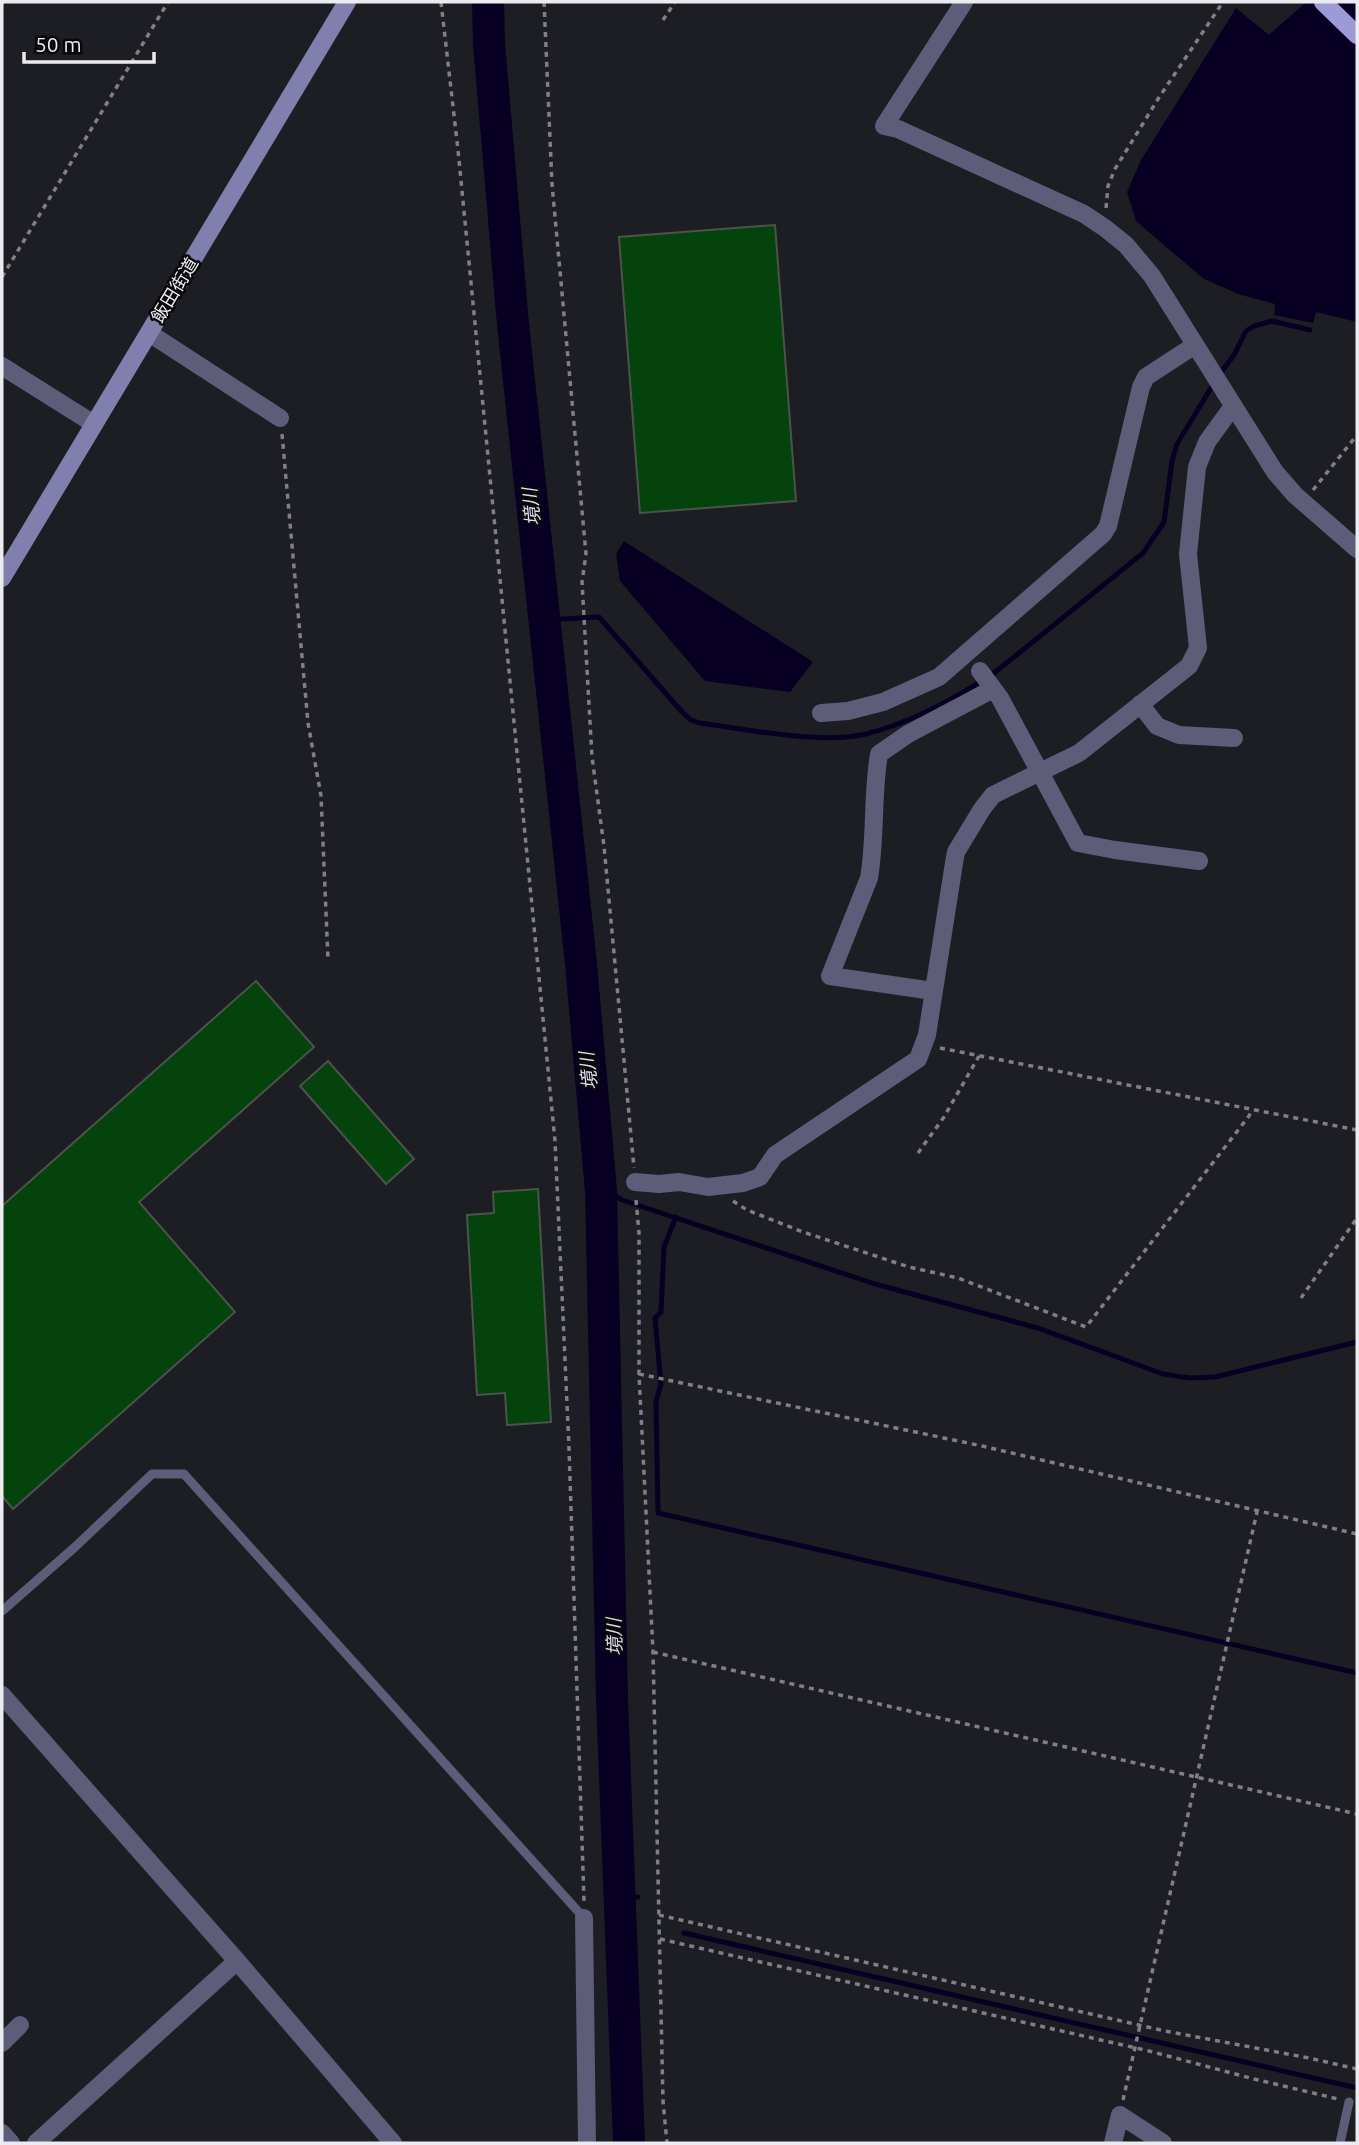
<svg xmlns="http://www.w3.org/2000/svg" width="1359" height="2145" font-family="Ubuntu,'Noto Sans JP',sans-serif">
  <rect width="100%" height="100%" fill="#1d1d24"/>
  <path fill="#070023" d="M1306,2H1357V322L1316,312L1313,323L1274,315L1275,304L1238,294L1204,279L1136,221L1127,192L1141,160L1236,8L1269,35Z
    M624,541L813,662L790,692L705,681L620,581L616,554Z"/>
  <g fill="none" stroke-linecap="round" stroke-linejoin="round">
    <path stroke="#070023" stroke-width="5" d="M1219,375L1234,355L1246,331L1254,326L1272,321L1310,330
      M544,620L599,617L682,712L691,720L700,723C746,729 821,745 866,734C911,723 954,699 993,674L1143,553L1164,522L1172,461L1177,444L1214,383
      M600,1187L622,1200L875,1284L1038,1328L1163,1374L1189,1378L1215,1377L1357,1342
      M676,1217L664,1247L661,1312L655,1318L661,1384L656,1402L658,1513L1357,1673
      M620,1898L638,1897
      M684,1933L1357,2088"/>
    <path stroke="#070023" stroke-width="32" d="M488,2L489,44L513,324L581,964L601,1191L612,1698L629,2143"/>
  </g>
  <path fill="#04430b" stroke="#4c524c" stroke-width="2" d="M775,225L796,501L640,513L619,237Z
    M256,981L314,1047L139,1202L235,1312L13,1509L2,1496V1206Z
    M328,1061L414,1159L386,1184L300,1086Z
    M538,1189L551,1422L507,1425L505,1393L477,1395L467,1215L494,1213L493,1192Z"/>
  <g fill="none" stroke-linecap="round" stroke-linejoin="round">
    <path stroke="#7f7f84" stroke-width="3.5" stroke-dasharray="5 5" stroke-linecap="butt" d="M441,2L458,150L555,1141L569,1448L584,1901
      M544,2L552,184L586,554L582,582L592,757L604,846L634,1168
      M2,4L3,2
      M663,20L675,2
      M1106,208L1108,186L1115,169L1158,99L1223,2
      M2,277L168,2
      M282,434L308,723L321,796L328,959
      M1313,490L1357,435
      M940,1048L1357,1130
      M918,1153L944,1117L979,1056
      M636,1200L639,1233V1374L653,1652L663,2101L667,2143
      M733,1201L747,1210L803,1232L909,1267L958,1278L1086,1327L1249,1116L1252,1110
      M1301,1298L1357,1218
      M639,1374L982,1446L1357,1534
      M653,1652L1357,1814
      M659,1915L1165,2031L1309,2058L1357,2069
      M660,1939L1149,2051L1254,2079L1338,2099
      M1123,2100L1257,1512"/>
    <path stroke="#5d5c79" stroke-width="9" d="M2,1611L75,1547L152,1474H184L584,1918
      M1340,2143L1349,2102"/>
    <path stroke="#5d5c79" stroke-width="18" d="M964,2L884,126L898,129L1084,214L1105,228L1126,245L1152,276L1275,472L1295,495L1357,549
      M149,333L280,418
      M2,366L94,424
      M980,671L1000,698L1078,843L1115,850L1199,861
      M1140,704L1157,726L1179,735L1234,738
      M821,713L848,711L883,702L939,677L1103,534L1108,526L1141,387L1146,377L1195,345
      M933,991L830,976L869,878C876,837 872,795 879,754L908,734L993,689
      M635,1182L659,1184L679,1182L708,1187L743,1183L760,1177L775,1155L918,1059L927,1035L954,863L956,852L982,809L993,795L1079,753L1189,666L1198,648L1188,554L1197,467L1207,442L1233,406
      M584,1918L587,2143
      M2,2043L20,2025
      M2,2133L11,2143
      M36,2143L237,1961
      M1113,2143L1120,2115L1163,2143"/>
    <path stroke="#5d5c79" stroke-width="18" d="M2,1695L237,1961L393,2143"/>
    <path stroke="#817fae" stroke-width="18" d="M2,578L347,2"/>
    <path stroke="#9d9ad7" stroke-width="18" d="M1323,2L1357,35"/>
  </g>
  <g text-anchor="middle" stroke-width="5" stroke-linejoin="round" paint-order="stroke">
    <g font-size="18" fill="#ececf0" stroke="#08080a">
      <text transform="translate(175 290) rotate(-59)" y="6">飯田街道</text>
    </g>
    <g font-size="19" font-style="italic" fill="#dddcf0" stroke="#08080a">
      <text transform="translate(531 507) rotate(-96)" y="7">境川</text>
      <text transform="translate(588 1071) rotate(-96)" y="7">境川</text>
      <text transform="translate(614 1637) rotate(-92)" y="7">境川</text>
    </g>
  </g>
  <rect width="1359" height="2145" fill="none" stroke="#ececf0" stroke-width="7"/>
  <path d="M24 52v10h130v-10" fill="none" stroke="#ececf0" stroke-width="3.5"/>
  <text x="35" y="52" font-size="21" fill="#ececf0" stroke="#08080a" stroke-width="5" paint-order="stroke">50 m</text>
</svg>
